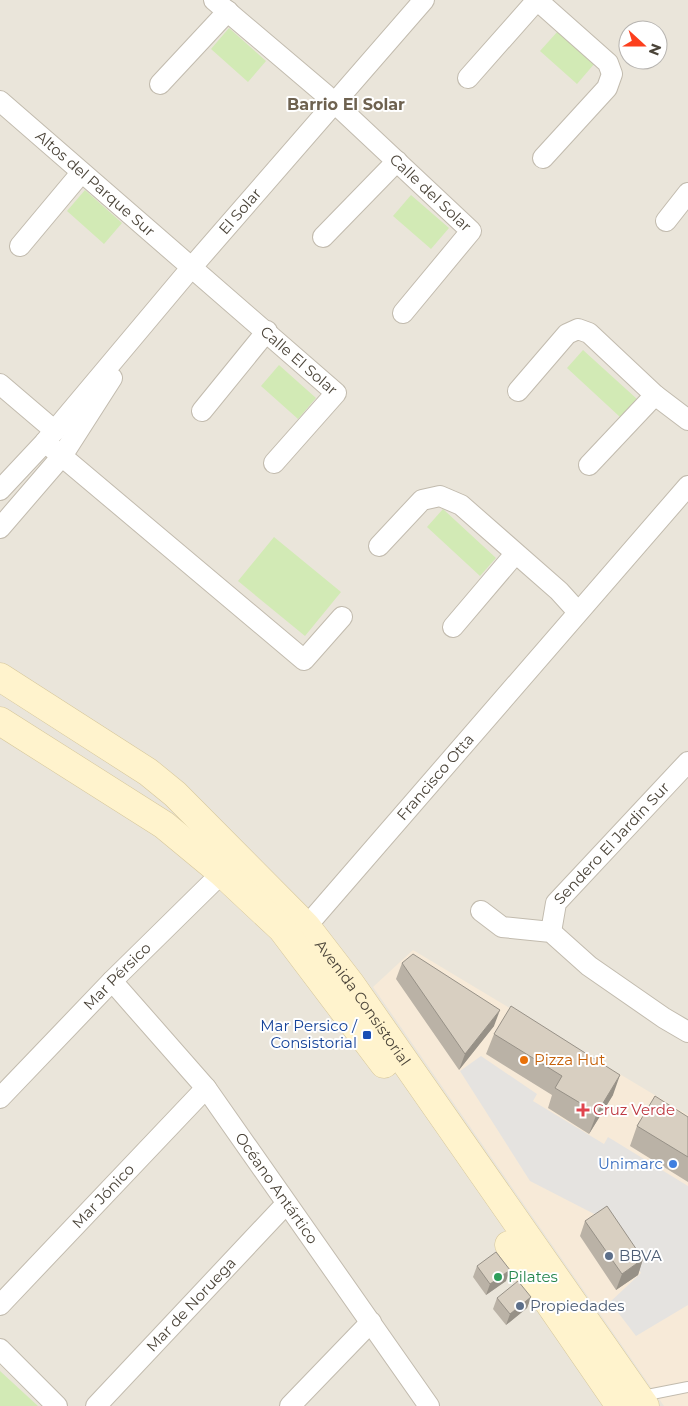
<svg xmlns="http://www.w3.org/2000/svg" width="688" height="1406" font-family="Montserrat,sans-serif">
  <rect width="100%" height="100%" fill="#f6f3ec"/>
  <path fill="#eae5da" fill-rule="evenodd" d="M0,0H688V1406H0ZM628,30H658V60H628Z"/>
  <path fill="#f7ead8" d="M413,950L688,1115V1406H664L373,987Z"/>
  <path fill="#d2eab5" d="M229,28L266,61L248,82L211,49Z
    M558,31L595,63L577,84L540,51Z
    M85,190L122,223L104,244L67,211Z
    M411,195L449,228L431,249L393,216Z
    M583,350L637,399L620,417L567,368Z
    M279,365L316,398L298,419L261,386Z
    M443,509L496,558L480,576L427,527Z
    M274,537L341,592L305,636L238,581Z
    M0,1371L38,1406H0Z"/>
  <path fill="#e5e3e0" d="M481,1056L537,1094L533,1101L604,1144L608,1137L688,1186V1305L636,1336L610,1302L641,1273L600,1217L530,1181L460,1071Z"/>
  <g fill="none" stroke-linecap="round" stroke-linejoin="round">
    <defs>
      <path id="service" d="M642,1396L688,1387"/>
      <g id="minor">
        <path id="s1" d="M214,0L326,95L471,231L403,313"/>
        <path d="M537,0L608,63L612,74L607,88L543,158"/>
        <path d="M468,78L537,0"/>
        <path d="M160,84L228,11"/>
        <path id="s2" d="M0,101L336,393L274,463"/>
        <path d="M666,221L688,193"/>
        <path d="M323,237L397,161"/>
        <path d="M20,246L81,173"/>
        <path d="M0,384L55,431"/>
        <path d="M518,391L567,334L578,329L589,333L655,395L688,420"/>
        <path d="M202,411L267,331"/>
        <path d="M45,442L304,660L342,617"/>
        <path d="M589,465L655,395"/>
        <path id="s3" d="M0,490L45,442L191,268L424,0"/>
        <path d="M0,528L62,456L112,378"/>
        <path d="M379,546L422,500L440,496L461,505L559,591L578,612"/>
        <path d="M453,627L515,554"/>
        <path d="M481,911L502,927L551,932L589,966L664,1018L688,1032"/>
        <path id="s4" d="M551,932L556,903L688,762"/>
        <path id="s5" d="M298,936L688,486"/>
        <path id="s6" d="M112,981L206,1088L429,1406"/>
        <path id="s7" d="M0,1098L112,981L230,865"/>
        <path id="s8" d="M0,1305L206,1088"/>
        <path d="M0,1349L57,1406"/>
        <path id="s9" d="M96,1406L286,1204"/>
        <path d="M290,1406L371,1322"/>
      </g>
      <g id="secondary">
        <path id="s10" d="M0,677L148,772L175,794L306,926L350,983L645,1406"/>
        <path d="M0,721L164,825L222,873L282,929L384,1064"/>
        <path d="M509,1245L620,1406"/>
      </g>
    </defs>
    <use href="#service" stroke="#c2bbae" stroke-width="12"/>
    <use href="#minor" stroke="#c2bbae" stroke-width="22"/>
    <use href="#secondary" stroke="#d6c79b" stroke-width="29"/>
    <use href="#service" stroke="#fff" stroke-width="10"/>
    <use href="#minor" stroke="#fff" stroke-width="20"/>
    <use href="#secondary" stroke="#fff3cd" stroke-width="28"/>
  </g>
  <path fill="#bab2a6" d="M402,963L494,1026L459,1070L396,979Z
    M494,1034L613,1095L589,1134L548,1108L552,1095L486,1054Z
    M688,1117V1182L630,1146L637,1126Z
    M585,1221L643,1259L638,1275L616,1290L580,1236Z
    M477,1266L506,1281L486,1295L473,1277Z
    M531,1297L527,1308L506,1325L493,1309L497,1298Z"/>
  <path fill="#979187" d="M500,1010L494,1026L459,1070L465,1054Z
    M620,1075L613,1095L589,1134L597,1113Z
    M643,1259L638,1275L616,1290L622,1274Z
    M510,1270L506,1281L486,1295L490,1284Z
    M531,1297L527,1308L506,1325L510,1314Z"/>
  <path fill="#d8cfc1" stroke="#979187" d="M413,954L500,1010L465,1054L402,963Z
    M511,1006L620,1075L597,1113L555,1088L562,1076L494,1034Z
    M655,1096L688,1117V1157L637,1126Z
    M607,1206L643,1259L622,1274L585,1221Z
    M496,1252L510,1270L490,1284L477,1266Z
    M518,1281L531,1297L510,1314L497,1298Z"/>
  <rect fill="#1a4fb4" stroke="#fff" stroke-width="2" x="362" y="1030" width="10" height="10" rx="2.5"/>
  <circle fill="#e8710a" stroke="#fff" stroke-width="2" cx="524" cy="1060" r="5"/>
  <path fill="#e0444e" stroke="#fff" stroke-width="2" d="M580.5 1102.5h5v5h5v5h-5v5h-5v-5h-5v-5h5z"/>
  <circle fill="#3f7fe0" stroke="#fff" stroke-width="2" cx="673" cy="1164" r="5"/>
  <g fill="#5c6f8a" stroke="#fff" stroke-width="2">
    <circle cx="609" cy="1256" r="5"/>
    <circle cx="520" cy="1306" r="5"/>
  </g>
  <circle fill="#2e9e5b" stroke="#fff" stroke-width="2" cx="498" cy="1277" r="5"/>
  <g text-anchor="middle" stroke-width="4" stroke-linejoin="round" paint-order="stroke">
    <g font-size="15" fill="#4b4439" stroke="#fff">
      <text dy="5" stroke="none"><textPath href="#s2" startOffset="126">Altos del Parque Sur</textPath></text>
      <text dy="5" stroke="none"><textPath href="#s1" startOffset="290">Calle del Solar</textPath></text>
      <text dy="5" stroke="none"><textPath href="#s3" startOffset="368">El Solar</textPath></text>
      <text dy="5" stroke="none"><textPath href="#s2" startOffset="396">Calle El Solar</textPath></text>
      <text dy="5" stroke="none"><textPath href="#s5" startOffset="210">Francisco Otta</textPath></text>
      <text dy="5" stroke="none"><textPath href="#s4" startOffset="111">Sendero El Jardin Sur</textPath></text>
      <text dy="5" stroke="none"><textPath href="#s7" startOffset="169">Mar Pérsico</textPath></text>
      <text dy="5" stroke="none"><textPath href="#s10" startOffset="492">Avenida Consistorial</textPath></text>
      <text dy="5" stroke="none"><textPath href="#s6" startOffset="265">Océano Antártico</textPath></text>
      <text dy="5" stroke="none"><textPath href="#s8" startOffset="150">Mar Jónico</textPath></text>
      <text dy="5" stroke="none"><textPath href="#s9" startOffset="139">Mar de Noruega</textPath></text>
    </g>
    <g font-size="15" fill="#164399" stroke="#fff" text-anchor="end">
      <text x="357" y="1031">Mar Persico /<tspan x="357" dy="17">Consistorial</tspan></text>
    </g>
    <g font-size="15" fill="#c56008" stroke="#fff" text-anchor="start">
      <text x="534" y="1065">Pizza Hut</text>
    </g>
    <g font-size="15" fill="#be3a42" stroke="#fff" text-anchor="start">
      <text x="593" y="1115">Cruz Verde</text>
    </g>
    <g font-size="15" fill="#366cbe" stroke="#fff" text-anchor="end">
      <text x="663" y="1169">Unimarc</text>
    </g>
    <g font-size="15" fill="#4e5e75" stroke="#fff" text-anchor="start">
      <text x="619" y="1261">BBVA</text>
      <text x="530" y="1311">Propiedades</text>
    </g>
    <g font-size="15" fill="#27864d" stroke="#fff" text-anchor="start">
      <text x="508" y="1282">Pilates</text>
    </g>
    <g font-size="16" font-weight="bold" fill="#6e6250" stroke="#fff">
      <text x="346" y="110">Barrio El Solar</text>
    </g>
  </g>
  <g transform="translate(643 45) rotate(111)"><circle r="24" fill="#ffffff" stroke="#b7b4b0"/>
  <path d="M0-4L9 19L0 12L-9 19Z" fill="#fc3f1d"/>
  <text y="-8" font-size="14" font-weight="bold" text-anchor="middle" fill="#4b4439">N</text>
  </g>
</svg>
